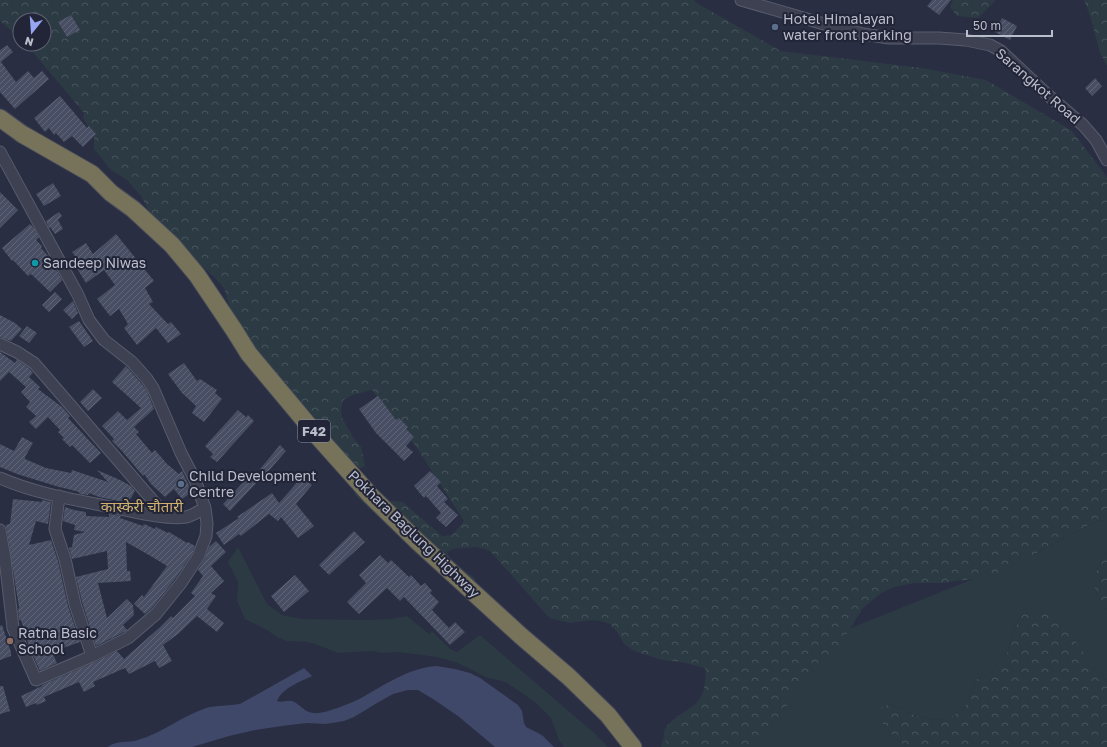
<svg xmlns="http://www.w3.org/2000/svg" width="1107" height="747" font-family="'Golos Text','Noto Sans Devanagari',sans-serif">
  <defs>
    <pattern id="forest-crowns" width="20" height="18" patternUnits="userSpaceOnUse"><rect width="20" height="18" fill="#2b3a43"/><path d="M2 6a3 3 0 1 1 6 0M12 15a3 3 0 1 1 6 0" fill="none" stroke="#48555d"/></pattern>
    <pattern id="building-hatch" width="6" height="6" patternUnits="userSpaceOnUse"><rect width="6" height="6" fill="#484e63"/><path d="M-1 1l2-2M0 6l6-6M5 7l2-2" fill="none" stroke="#606678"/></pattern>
  </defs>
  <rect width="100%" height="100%" fill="#292e42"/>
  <path fill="#2b3a43" d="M1107,520V553L1106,554C1102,560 1098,567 1095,574C1091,587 1098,600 1107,609V680L1096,669L1028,612L1020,617L1011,638L1007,654L988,675L977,679C972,688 969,700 964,708C963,710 959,712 957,713C936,729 910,713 890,704L879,718L886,729L906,747H661L664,736L672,727L728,677L1033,555L1097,521Z
    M238,547L267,604L282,615L302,619L366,620L391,619L407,616L429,634L432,631L450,649L457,652L480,635L592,731L608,747H564L559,740L551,718L535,702L507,683L498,680L488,678L458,663L437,657L398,652L382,653L372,651L338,653L315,644L306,642L287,641L277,637L267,630L245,619L237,601L238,582L228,562Z"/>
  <path fill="url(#forest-crowns)" d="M0,0H695V2L781,51L922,68L986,80L1071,130L1107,177V520L1097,521L1033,555L987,578L955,581L943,583H915L894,587L881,593L863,608L830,660L822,670L798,688L790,698L783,717L773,731L754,747H671C669,745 666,742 665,740C657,723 689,712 697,702C705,694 705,681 706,670L704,668L681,662L662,660L634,651L624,644L618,633L610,624L601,621L592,620L569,623L550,618L542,610L510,573L502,565L495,556L488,550L476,547L453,549L447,552L451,561L475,578L476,588L451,579L385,523L354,494L358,491L382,505L392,501L403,502L442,536L452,535L464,521L417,448L372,390L353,395L343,400L341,408L342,418L353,437L361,447L365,466L358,469L309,411L297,420L232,316L224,288L216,279L202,266L183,256L161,234L141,196L127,180L111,170L94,149V136L83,118L84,113L26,44H44V20H20V38L0,21Z
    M953,0H996L978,18L957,16L950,7Z
    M1084,0H1107V66L1100,53L1090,16Z
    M1107,553V609C1098,600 1091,587 1095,574C1098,567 1102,560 1106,554Z
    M1042,611L1051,614L1067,630L1096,669L1107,680V747H906L886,729L879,718L880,708L890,704C910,713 936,729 957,713C959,712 963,710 964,708C969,700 972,688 977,679L988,675L1007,654L1011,638L1020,617L1028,612Z"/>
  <path fill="#40486a" d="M436,666L455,669L470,673L480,678L518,705L522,711L524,723L526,727L538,733L543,736L554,747H495L458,716L433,699L418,690H408L393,694L377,703L354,717L344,721L326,724L307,723L289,725L255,730L229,736L192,747H108C116,740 129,743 138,740C162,733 182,716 206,708C217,705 229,706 240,704L304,668L312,676C300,682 282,688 277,701C282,703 286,700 292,701C300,704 304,712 313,713C321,714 332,710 340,707C350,703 359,700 368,694C389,682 411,668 436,666Z"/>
  <path fill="url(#building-hatch)" d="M932,0H951L939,15L927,6Z
    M71,15L80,30L67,37L58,22Z
    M1002,18L1017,26L1010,40L995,32Z
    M7,45L13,52L1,62L16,82L28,71L34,78L42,71L49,79L15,109L0,92V50Z
    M1095,78L1102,86L1092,96L1085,88Z
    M60,96L87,128L89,126L96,134L83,147L72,136L64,142L56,133L54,135L49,128L45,132L34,118Z
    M53,183L61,196L44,206L36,194Z
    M0,192L18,210L0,228Z
    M59,212L62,216L58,220L63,229L55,234L50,227L49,228L46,221Z
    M30,224L34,228L39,237L36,240L42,246L41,248L50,258L62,280L50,292L31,274L28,276L13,260L12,261L2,248Z
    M116,234L154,281L145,288L153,302L149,304L168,324L171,322L181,334L168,343L156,328L137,345L124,328L128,324L119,309L110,316L97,299L115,285L104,270L86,283L76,267L81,264L72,252L86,243L93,254Z
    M55,292L62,299L49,312L42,305Z
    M73,301L78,313L72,319L63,310Z
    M0,315L15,323L22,329L11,341L0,337Z
    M79,321L93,341L84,347L69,327Z
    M27,326L37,333L29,343L19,336Z
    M0,352L15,363L17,360L29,368L33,373L29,377L40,387L38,389L62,407L70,416L68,418L101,453L90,463L72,445L70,447L62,439L64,438L58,432L60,430L48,417L36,429L29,422L36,416L26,407L30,402L21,392L26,387L9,372L0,381Z
    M184,363L197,381L200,379L217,390L215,393L222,399L204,422L192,413L196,406L182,393L168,374Z
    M126,366L141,383L147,391L154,409L134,427L139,432L136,434L152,453L155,450L167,464L179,474L182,471L183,473L192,492L182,499L174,489L165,497L151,484L144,474L143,476L122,451L112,441L114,439L102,426L118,411L127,420L141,408L112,382Z
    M93,389L102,398L88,411L80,402Z
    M378,396L396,420L399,418L408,427L406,429L414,437L406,446L413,452L404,461L376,433L359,409Z
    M238,410L246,417L248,415L254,421L217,462L210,457L213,454L205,446Z
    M22,437L33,443L25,457V459L46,468L71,473L72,470L108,482L97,470L120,480L131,486L135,491L128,503L99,497L89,493L88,495L80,494L79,493V492L68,489L59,487L17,474L0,467V444L14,451Z
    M280,445L286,451L266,474L260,469Z
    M430,471L441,482L437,486L448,499L444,502L458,515L446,527L436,518L441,513L426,496L424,498L414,486Z
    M253,472L260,479L230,511L223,504Z
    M302,477L312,485L296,504L314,526L298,538L281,517L278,521L269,514L241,536L239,534L224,545L216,533L239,518L237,517L272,493L279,503Z
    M13,499L42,502V500L51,502L48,524L36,521L29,545L51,540L58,561L68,606L80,642L52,652L57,663L40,671L29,646L21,620H19L18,609L19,608L6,525L10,524Z
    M65,507L74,510L86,512V516L109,517V514L121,516L120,518L143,526L144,524L155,529L156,527L168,533L169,532L187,543L188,542L195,546L192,554L175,579L151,609L145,614L134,604L142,595L144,597L167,566L154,558L126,542L127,571H130L131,581L98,583L107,618L127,599L133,605L134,615L123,625L127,630L124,632L96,646L82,602L76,577L108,569L107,551L72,559L69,548L72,547L74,535L85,532L74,530L75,525L63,521Z
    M354,531L365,542L329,575L319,565Z
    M216,541L226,552L211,566L224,581L211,593L216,596L207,609L224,623L217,632L197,616L178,634L163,645L172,661L159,668L155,661L129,674L125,668L93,682L95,686L84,692L79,682L44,697L46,701L37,705L36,703L26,707L21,696L42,686V685L95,662L117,651L124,659L159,628L171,616L173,618L195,596L191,593L203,576L198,570L204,560L209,547Z
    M380,555L388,563L391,560L409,577L411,575L421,586L425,583L432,591L430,593L439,602L432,610L449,628L455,622L465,632L450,645L404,597L400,601L387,588L359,614L347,602L366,583L359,575Z
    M295,575L309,591L284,612L271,596Z
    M2,625L11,652V656L0,660V626Z
    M0,686H3L10,711L0,714Z"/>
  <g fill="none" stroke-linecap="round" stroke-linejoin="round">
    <defs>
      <path id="minor" d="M741,0L831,26L863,34L889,38H939L966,40L990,45L1001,51L1049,96L1083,125L1096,140L1107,160
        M0,152L78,295L89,320L104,340L132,362L147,379L153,388L181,453L195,480L205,508L207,523L206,536L198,557L181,583L156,614L128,638L92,656L36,680L13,628L5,559L0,530
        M0,344L17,352L34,363L167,517
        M0,478C36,494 77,500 116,508C135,512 167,520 186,517C192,516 199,511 205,508
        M59,496L55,529L65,559L75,604L92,656"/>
      <path id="highway" d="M0,118L22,134L92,174L111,193L133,209L172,245L197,275L234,330L249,354L320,439L371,496L417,541L521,636L569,677L608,715L633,747"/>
    </defs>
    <use href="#minor" stroke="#585c6c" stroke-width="13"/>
    <use href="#highway" stroke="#454959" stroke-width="19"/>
    <use href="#minor" stroke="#3d4152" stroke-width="11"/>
    <use href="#highway" stroke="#77735b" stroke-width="17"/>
  </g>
  <g fill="#5c6f8a" stroke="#222537" stroke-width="1.5">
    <circle cx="775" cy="27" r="4"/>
    <circle cx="181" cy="484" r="4"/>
  </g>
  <circle fill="#0f9aa8" stroke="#222537" stroke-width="1.5" cx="35" cy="263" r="4"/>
  <circle fill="#8d6e63" stroke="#222537" stroke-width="1.5" cx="10" cy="641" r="4"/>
  <g text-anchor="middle" stroke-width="4" stroke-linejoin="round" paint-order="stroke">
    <rect fill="#222537" stroke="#8c8f9f" stroke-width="1" x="298" y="420" width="32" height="22" rx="3"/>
    <g font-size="13" font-weight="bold" fill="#babdcb">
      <text x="314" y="436">F42</text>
    </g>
    <g font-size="14" fill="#babdcb" stroke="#222537" text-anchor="start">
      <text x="783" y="24">Hotel Himalayan<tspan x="783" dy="16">water front parking</tspan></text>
      <text x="43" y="268">Sandeep Niwas</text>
      <text x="189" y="481">Child Development<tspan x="189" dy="16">Centre</tspan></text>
      <text x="18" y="638">Ratna Basic<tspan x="18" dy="16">School</tspan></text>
    </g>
    <g font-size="14" fill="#babdcb" stroke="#222537">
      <text transform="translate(1038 86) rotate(41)" y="5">Sarangkot Road</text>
      <text transform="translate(414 534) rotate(44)" y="5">Pokhara Baglung Highway</text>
    </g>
    <g font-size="15" fill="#d0b070" stroke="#222537">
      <text x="142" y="512">कास्केरी चौतारी</text>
    </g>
  </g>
  <g transform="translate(32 32) rotate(197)"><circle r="19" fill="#222537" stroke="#5f6272"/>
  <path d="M0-3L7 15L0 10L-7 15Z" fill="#98a6f2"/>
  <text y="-6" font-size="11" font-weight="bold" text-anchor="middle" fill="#babdcb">N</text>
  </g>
  <path d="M967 30v6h85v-6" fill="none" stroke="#babdcb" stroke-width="2"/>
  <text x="973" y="30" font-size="12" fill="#babdcb" stroke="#222537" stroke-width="3" paint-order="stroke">50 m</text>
</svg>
